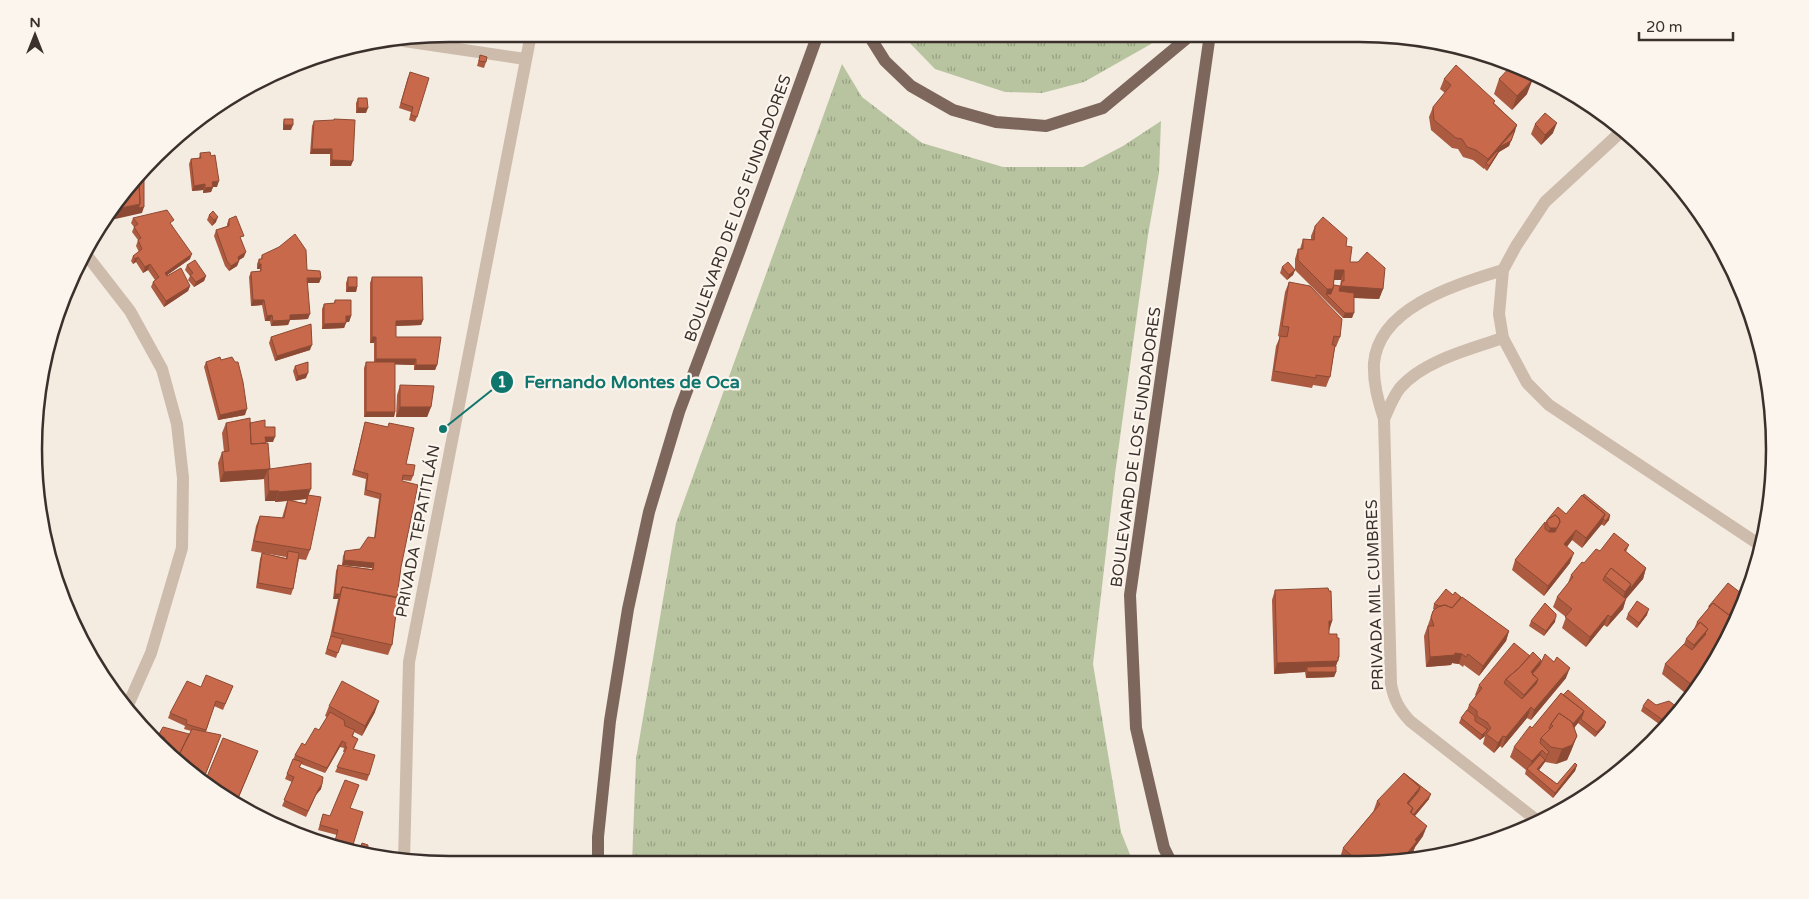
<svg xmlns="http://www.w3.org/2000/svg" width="1809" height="899" font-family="'Varela Round',sans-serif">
  <defs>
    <pattern id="grass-tufts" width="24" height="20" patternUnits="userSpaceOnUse" patternTransform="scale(1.25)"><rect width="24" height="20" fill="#b8c4a0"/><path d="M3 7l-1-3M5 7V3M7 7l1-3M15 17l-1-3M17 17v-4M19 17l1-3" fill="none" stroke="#97a083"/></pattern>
  </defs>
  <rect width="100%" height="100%" fill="#f4ebe1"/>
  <path fill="url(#grass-tufts)" d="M901,34H1156L1151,44L1084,82L1042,93L1005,92L935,69Z
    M842,64L862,97L922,143L1003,167H1083L1123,146L1161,121L1159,173L1148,235L1115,474L1093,664L1121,832L1133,862L632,864L636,759L676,523Z"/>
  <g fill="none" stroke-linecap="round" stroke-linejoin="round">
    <path stroke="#cdbbac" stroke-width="12" d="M404,41L525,59
      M1623,130L1545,202L1516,246L1503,270L1499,314L1503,338L1527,383L1549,405L1763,547
      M85,253L130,311L162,369L177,424L183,478L182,548L151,653L128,705
      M1503,270C1459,284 1379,306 1374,363C1373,383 1378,400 1384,419L1391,684C1394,700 1399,709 1410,721L1539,822
      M1384,419C1389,408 1393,397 1400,388C1423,361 1470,349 1503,338
      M404,861L409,662L531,34"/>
    <path stroke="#7d675c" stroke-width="12" d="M868,34L885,61L911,86L953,110L996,122L1046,126L1103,108L1192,34
      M1171,862L1164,848L1136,728L1130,595L1210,34
      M598,864V837L610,721L628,609L649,512L679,412L738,255L818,34"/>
  </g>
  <path fill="#ac5a40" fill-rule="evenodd" d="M480,55L486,62L484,68L477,66Z
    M408,77L417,117L415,122L409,120L411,112L399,108Z
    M1444,79L1495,101L1494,103L1517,125L1509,146L1499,152L1487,171L1484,168V169L1473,160L1463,157L1458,149L1452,148L1431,130L1429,117L1433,107L1445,93L1440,89Z
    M1499,79L1527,94L1512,110L1494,94Z
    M358,98L366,113H356V103Z
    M284,119L291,130H283V124Z
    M314,121L351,166H330V154H310L312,126Z
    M1535,124L1553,133L1541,145L1531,134Z
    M200,153L217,187H213L211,192L203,193V190L192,191L189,164L191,159L199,158Z
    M209,215L216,222L212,226L207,220Z
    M133,218L172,225L190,259L167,275L190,286L188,291L164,307L151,287L153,282L155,280L148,270L143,273L136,262L133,264L131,261L133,256L139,252L136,246L138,240L132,232L134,227L131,223Z
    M229,219L242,241L244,257L239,260V261L237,266L229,271L225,266L214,236L216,230L227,226V224Z
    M1315,226L1346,246L1350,262L1383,289L1379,299L1354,298L1352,318H1343L1295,270L1293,275L1287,280L1280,273L1282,267L1295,269V259L1298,249H1300L1303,239H1311V236ZM1334,280H1341L1340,286L1334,285Z
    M262,255L307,270L321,278L319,283H307L308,319L290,320L288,325L271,326L270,321H265L262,305L251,306L249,277L251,272L260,271V269H257V264L259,259H261Z
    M187,265L206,276L204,281L194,287L188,280L190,276L185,270Z
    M348,277L357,287L356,292H346V283Z
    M372,277L423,320L421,325L396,326V337L437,365L435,370H414V365L395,364V412L394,417H364V368L366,362H374V343H370V283Z
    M1289,282L1340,337L1336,347H1335L1330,377L1326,387L1313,385L1312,388L1271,381L1276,346L1280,337L1278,336L1285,292Z
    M335,300L351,316L349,322H346L344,328L322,329V309L324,304L334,303Z
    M271,337L310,350L275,361L269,343Z
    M221,360L245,415L218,420L204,367L206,362Z
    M295,366L306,378L296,381L293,371Z
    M400,385L431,407L427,417H396L397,395Z
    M365,422L406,464L413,476L411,481L402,480L401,567L397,597L392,645L388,655L341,644L336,658L325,654L329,642L338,599H333L336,571L338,565L372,569V568L342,565L343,556L345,551L360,549L374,538L379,499L364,495L366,479L352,475Z
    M226,423H250L265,427L273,442H266L270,469L309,495L310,550L306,560L299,559L293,589L291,595L256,588L260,559L262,553L286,558V557L251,551L256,526L260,516L282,518L287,501L275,502V501H265L264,479L220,482L218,463L222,452H224L222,433ZM305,499H306L305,503L291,501Z
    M1566,514L1610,515L1609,520L1604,526L1601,524L1582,548L1572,540L1567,547L1570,563L1544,596L1512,570L1515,560L1545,523L1547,520Z
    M1629,545L1626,552L1646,568L1643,579L1626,598L1623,609L1607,627L1604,625L1586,647L1562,628L1566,617L1553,607L1557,597L1568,583L1571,575L1584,563L1600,551Z
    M1275,590L1332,621L1329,630V634L1337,638L1339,657L1336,666V672L1334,677L1306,678L1305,672L1274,674L1272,600Z
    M1453,595L1461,597L1509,631L1506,641L1479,676L1464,665L1463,667L1459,664L1452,663L1451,665L1426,667L1424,636L1433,611L1434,610L1433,609L1434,604Z
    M1709,606L1732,633L1690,697L1662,674L1665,664L1684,644L1686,639L1694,629L1697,622L1708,609Z
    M1628,614L1647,615L1637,628L1626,619Z
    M1531,621L1555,622L1544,636L1529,626Z
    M1541,660L1566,678L1531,720L1527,718L1502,748L1500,746L1494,753L1483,744L1485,736L1480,740L1459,723L1461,718L1467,710L1469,705L1476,696L1475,695L1479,685Z
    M233,686L223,710L214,706L206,732L217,746L204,778L157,745L161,747L163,743L157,739L159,734H189L191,731L184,729L185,726L168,718L170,713L201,687Z
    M1561,693L1606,722L1604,727L1595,737L1578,723L1574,728L1577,736L1571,751L1567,760L1556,764L1545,762L1539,770L1557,784L1577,765L1575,771L1553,798L1525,774L1526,770L1510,757L1514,747L1532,728Z
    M329,706L375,712L362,736L354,732L353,736L358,739L354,749L369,775L367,781L335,772L345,752H343L344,748L340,747L325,773L301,764L300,767L322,784L321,789L316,795L306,817L282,806L292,782L285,779L295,755L319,730L327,717L325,716Z
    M1643,706L1672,723L1666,729L1641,711Z
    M258,751L237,802L206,779Z
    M1429,799L1415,816L1423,836L1415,847L1413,852L1405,862H1344L1340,858L1343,848L1373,812L1377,801Z
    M350,808L352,848L367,855L342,851L337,835L318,830L323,814L330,816Z"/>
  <path fill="#8c4a34" d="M1533,79L1527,94L1512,110L1517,96Z
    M358,108H368L366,113H356Z
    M1557,123L1553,133L1541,145L1545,135Z
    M284,125H293L291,130H283Z
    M1517,125L1509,146L1499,152L1487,171L1489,166L1486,163L1484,169L1488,159Z
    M312,149H332L330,154H310Z
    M332,160L353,161L351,166H330Z
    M219,181L217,187H213L211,192L203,193L205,188L212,182Z
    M205,184L203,190L192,191L194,186Z
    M140,204L144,207L142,213L102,222L104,219L111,210Z
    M218,217L216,222L212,226L214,220Z
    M246,252L244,257L236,262L238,257Z
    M192,254L190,259L163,278L165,273Z
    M138,257L136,262L133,264L135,259Z
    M239,261L237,266L229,271L231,266Z
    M150,264L148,270L143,273L145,267Z
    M259,264H261L260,269H257Z
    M1295,270L1293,275L1287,280L1289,275Z
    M1335,270H1344L1341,280H1331Z
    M206,276L204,281L194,287L196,282Z
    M307,278H321L319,283H305Z
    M190,286L188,291L164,307L166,301Z
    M1341,286L1383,289L1379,299L1337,297Z
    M348,287H357L356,292H346Z
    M1327,289H1333L1330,298L1326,294Z
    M253,300H264L262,305L251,306Z
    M1345,313H1354L1352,318H1343Z
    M310,314L308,319L290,320L288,325L271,326L273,321L290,315Z
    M272,315L270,321H265L267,316Z
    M346,316H351L349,322H344Z
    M423,320L421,325L394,326L396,321Z
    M346,323L344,328L322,329L324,324Z
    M372,337H376L374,343H370Z
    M312,345L310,350L275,361L277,356Z
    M376,359H416L414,365L374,364Z
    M416,365H437L435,370H414Z
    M308,373L306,378L296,381L298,376Z
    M400,407H431L427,417H396Z
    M247,409L245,415L218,420L220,415Z
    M366,412H395L394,417H364Z
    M265,437H275L273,442H264Z
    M268,469L264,479L220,482L224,472Z
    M311,489L307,499L308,495L306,499L275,502L279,492Z
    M269,491H279L275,501H265Z
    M1605,514L1602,524L1582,548L1586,538Z
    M1610,515L1609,520L1604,526L1606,521Z
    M1560,522L1555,537L1545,543L1550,528Z
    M1576,530L1572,540L1560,555L1564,544Z
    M1574,553L1570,563L1544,596L1548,586Z
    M344,560L374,563L372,568L342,565Z
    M1646,568L1643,579L1621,605L1626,599L1623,609L1607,627L1611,617L1620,606L1625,592L1631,584Z
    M335,594H340L338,599H333Z
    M1649,609L1647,615L1637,628L1639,623Z
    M1608,615L1604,625L1586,647L1590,637Z
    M1556,617L1555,622L1544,636L1546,631Z
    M1329,621H1332L1329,631Z
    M1708,629L1702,644L1689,660L1694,645Z
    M1509,631L1506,641L1479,676L1483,666Z
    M1455,653L1462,654L1459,664L1452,663L1451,665L1426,667L1430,657Z
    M1339,657L1334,671L1307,667L1305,672L1274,674L1277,663Z
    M1541,660L1536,675L1529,677L1531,672Z
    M1570,668L1566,678L1531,720L1534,710Z
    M1307,672H1336L1334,677L1306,678Z
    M1538,679L1532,694L1519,710L1524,695Z
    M379,701L375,712L362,736L365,726Z
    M1531,707L1527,718L1502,748L1506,737Z
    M1584,711L1578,723L1567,737L1571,727Z
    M1606,722L1604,727L1595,737L1597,732Z
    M1485,733L1484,735L1485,736L1480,740L1482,735Z
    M1503,736L1500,746L1494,753L1498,743Z
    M1577,736L1571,751L1567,760L1556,764L1562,749Z
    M342,741L340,747L325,773L327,768Z
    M1542,750L1538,760L1529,771L1532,761Z
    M1549,752L1545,762L1536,774L1537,769L1545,760Z
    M1577,765L1575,771L1553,798L1555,793Z
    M322,784L321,789L316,795L306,817L318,790Z
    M1420,787L1417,797L1406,809L1407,803Z
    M1431,794L1429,799L1408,824L1410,819Z
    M1427,826L1423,836L1415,847L1413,852L1405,862H1400L1415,840Z"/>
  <path fill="#c8694b" stroke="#8c4a34" d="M480,55L487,57L486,62L479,61Z
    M1456,65L1495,101L1493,103L1517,125L1488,159L1476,150L1467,147L1462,139L1456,138L1434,120L1433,107L1451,85L1444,79Z
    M1512,65L1521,68L1533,79L1517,96L1499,79Z
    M410,72L429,78L417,117L411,115L413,107L401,103Z
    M358,98H367L368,108H358Z
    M1545,113L1557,123L1545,135L1535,124Z
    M284,119H293V125H284Z
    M334,119L355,120L353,161L332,160V149H312L314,121L334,120Z
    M1515,130L1511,141L1501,146H1500Z
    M1497,151L1498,152L1489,166L1486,163Z
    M210,152L211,156L215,155L219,181L212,182L213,187L205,188V184L194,186L191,159L201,158L200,153Z
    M144,176V207L138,208L140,204L139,182H138Z
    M138,182H139L140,204L111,210Z
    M167,210L174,220L170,223L192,254L165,273L167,276L181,268L190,286L166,301L153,282L159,277L150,264L145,267L138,257L135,259L133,256L142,249L138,240L141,238L134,227L138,224L133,218Z
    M213,211L218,217L214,220L209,215Z
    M236,216L244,236L240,237L246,252L238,257L239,261L231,266L227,261L216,230L229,226V219Z
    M1323,217L1347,238L1346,246L1352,247L1350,262H1358L1367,252L1385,268L1383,289L1341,286L1342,281H1344V270H1335L1333,289H1327L1298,260V249H1303V239L1314,240L1315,226Z
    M295,234L306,250L307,270L320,271L321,278H307L310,314L290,315V320L273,321L272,315L267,316L264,300H253L251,272L261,271V264H259V259H262V255L279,247Z
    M195,260L206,276L196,282L190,275L193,273L187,265Z
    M1288,262L1295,270L1289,275L1282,267Z
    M348,277H357V287H348Z
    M372,277H422L423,320L396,321V337H441L437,365H416V359H376V337H372Z
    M1289,282L1310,286L1342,319L1340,337L1334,336L1332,345H1335L1330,377L1316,375V378L1274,371L1280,336L1287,337L1289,327L1282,326Z
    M1334,285L1340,286L1339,291L1354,293V313H1345L1326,294H1331Z
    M335,300H351V316H346V323L324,324V304L335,303Z
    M311,324L312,345L277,356L271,337Z
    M220,357L221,360L232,357L235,362H238L243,382L247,409L220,415L206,362Z
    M308,362V373L298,376L295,366Z
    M366,362H395V412H366Z
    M400,385L434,386L431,407H400Z
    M250,418L251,444L268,443L270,469L311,463V489L279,492V491H269L268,469H270L224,472L222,452L229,451L226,423Z
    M265,420V427H275V437H265L266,443L251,444L250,423Z
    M365,422L388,427L389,423L414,428L406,464L415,465L413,476L403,475L402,481L418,485L401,567L397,597L342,587L340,594H335L338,565L373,570L374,563L344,560L345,551L360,549L368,537L375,538L381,494L366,490L368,474L354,470Z
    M1584,494L1610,515L1606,521L1603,519L1605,514L1583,496Z
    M308,495L321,497L310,550L254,541L260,516L284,518L288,500L306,504Z
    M1582,495L1605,514L1586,538L1576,530L1564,544L1574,553L1548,586L1515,560L1545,522V529L1549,532H1555L1560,522L1559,518L1555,515L1548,519L1558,507L1566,514Z
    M1555,515L1559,518L1560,522L1557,528H1550L1547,524V520Z
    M1614,533L1629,545L1624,550L1646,568L1630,589L1631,584L1611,568L1605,576L1603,580L1626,599L1611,617L1608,615L1590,637L1565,617L1572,609L1557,597L1573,577L1571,575L1582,562L1584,563L1596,549L1600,551Z
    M288,551L299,553L293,589L258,583L262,553L287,559Z
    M1611,568L1631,584L1625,592L1605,576Z
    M1728,583L1746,597L1739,615L1733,610L1729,615L1713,603L1709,607V606Z
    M342,587L398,598L392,645L333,632Z
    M1328,588L1329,591H1331L1332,621H1329V634H1337V638H1339V657H1338V661L1277,663L1275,590Z
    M1446,589L1453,595L1455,592L1461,597L1452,608L1445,605L1439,606L1434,604Z
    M1462,597L1509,631L1483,666L1468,654L1466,657L1462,654L1455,653V655L1430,657L1428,626H1434L1431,617L1433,611L1438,607L1445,605L1452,608Z
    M1637,601L1649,609L1639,623L1628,614Z
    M1545,603L1556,614V617L1546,631L1531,621Z
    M1713,603L1729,615L1733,610L1739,615L1732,633L1696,688L1665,664L1684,644L1692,650L1706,634L1705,633L1708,629L1700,622L1699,624L1697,622Z
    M1700,622L1708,629L1694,645L1686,639Z
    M331,636L343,639L338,653L327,649Z
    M1514,643L1530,656L1519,668L1506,679L1504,683L1522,699L1536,684L1538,679L1532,674L1540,665L1545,654L1554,662L1557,657L1570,668L1534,710L1531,707L1506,737L1503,736L1498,743L1486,734L1491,728L1488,724V723L1477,716V711L1469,705L1482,688L1479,685Z
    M1533,652L1541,660L1531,672L1538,679L1524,695L1506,679L1519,668Z
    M1336,666V672H1307V667Z
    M206,675L233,686L225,704L216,701L206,730L186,724L187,720L170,713L187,681L201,687Z
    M342,681L379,701L365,726L329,706Z
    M1568,690L1606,722L1597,732L1581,719L1584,711L1563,695Z
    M1561,693L1584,711L1573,724L1572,722L1559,713L1551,724L1549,728L1550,729L1541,738L1540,743L1549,752L1547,755L1542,750L1532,761L1514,747L1530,726L1532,728Z
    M1648,699L1656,705L1669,701L1681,710L1672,723L1670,725L1643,706Z
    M1467,710L1475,716V721L1486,728V729H1488L1482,735L1461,718Z
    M330,712L344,720L345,726L355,730L352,736L358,739L353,749L375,755L369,775L337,767L347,747H345L346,743L342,741L327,768L295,755L302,743L305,745L315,728L319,730Z
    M1559,713L1572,722L1577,736L1572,745L1562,749L1551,747L1541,738L1553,726L1551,724Z
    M163,727L189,734L177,759L157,745L161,747L165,738L159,734Z
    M192,729L221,735L204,778L177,759Z
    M223,738L258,751L238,798L222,791L206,779Z
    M1540,755L1545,760L1537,769L1557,784L1575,763L1577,765L1555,793L1527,769L1530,765V766Z
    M293,759L302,762L299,767L323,777L322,784L318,790L308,811L284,800L294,777L287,774Z
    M1404,773L1420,787L1407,803L1413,808L1410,812L1427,826L1415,840L1417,841L1400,862H1357L1358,861L1343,848L1380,804L1377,801Z
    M1405,774L1431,794L1413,815L1411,813L1413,808L1408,804L1419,791L1420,787Z
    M345,780L359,785L350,808L363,812L352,848L359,851L362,843L368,845L367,855L342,851L333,848L338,830L320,825L323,814L330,816Z"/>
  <g text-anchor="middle" stroke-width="4.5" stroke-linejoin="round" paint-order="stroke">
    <g font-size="16" fill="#3b302b" stroke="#fbf5ee">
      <text transform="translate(737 208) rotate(-70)" y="6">BOULEVARD DE LOS FUNDADORES</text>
      <text transform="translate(1135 447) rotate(-82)" y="6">BOULEVARD DE LOS FUNDADORES</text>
      <text transform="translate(417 531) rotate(-79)" y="6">PRIVADA TEPATITLÁN</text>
      <text transform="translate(1374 595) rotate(-92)" y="6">PRIVADA MIL CUMBRES</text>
    </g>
  </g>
  <path d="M0 0H1809V899H0ZM449 42H1359A407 407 0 0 1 1766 449V449A407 407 0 0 1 1359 856H449A407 407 0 0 1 42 449V449A407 407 0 0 1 449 42Z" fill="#fbf5ee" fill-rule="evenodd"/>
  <path fill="none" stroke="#3b302b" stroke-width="2.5" d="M449 42H1359A407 407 0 0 1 1766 449V449A407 407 0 0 1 1359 856H449A407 407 0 0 1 42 449V449A407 407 0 0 1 449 42Z"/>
  <path fill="none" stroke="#0f766e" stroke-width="2" d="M443 429L502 382"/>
  <g fill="#0f766e" stroke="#fbf5ee" stroke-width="2">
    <circle cx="443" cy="429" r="5"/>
    <circle cx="502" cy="382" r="12"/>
  </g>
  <g font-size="15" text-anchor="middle" font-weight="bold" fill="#fff">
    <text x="502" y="387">1</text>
  </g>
  <g font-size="18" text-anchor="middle" font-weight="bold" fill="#0f766e" stroke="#fbf5ee" stroke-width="4.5" stroke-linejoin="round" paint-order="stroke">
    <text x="632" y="388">Fernando Montes de Oca</text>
  </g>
  <g transform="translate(35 35)" stroke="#fbf5ee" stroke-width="4" paint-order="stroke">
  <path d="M0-4L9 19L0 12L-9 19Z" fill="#3b302b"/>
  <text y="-8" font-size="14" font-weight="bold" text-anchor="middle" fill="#3b302b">N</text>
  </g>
  <path d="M1639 32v8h94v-8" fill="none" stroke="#3b302b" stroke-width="2.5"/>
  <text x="1646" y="32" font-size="15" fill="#3b302b" stroke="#fbf5ee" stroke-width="4" paint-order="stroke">20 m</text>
</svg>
